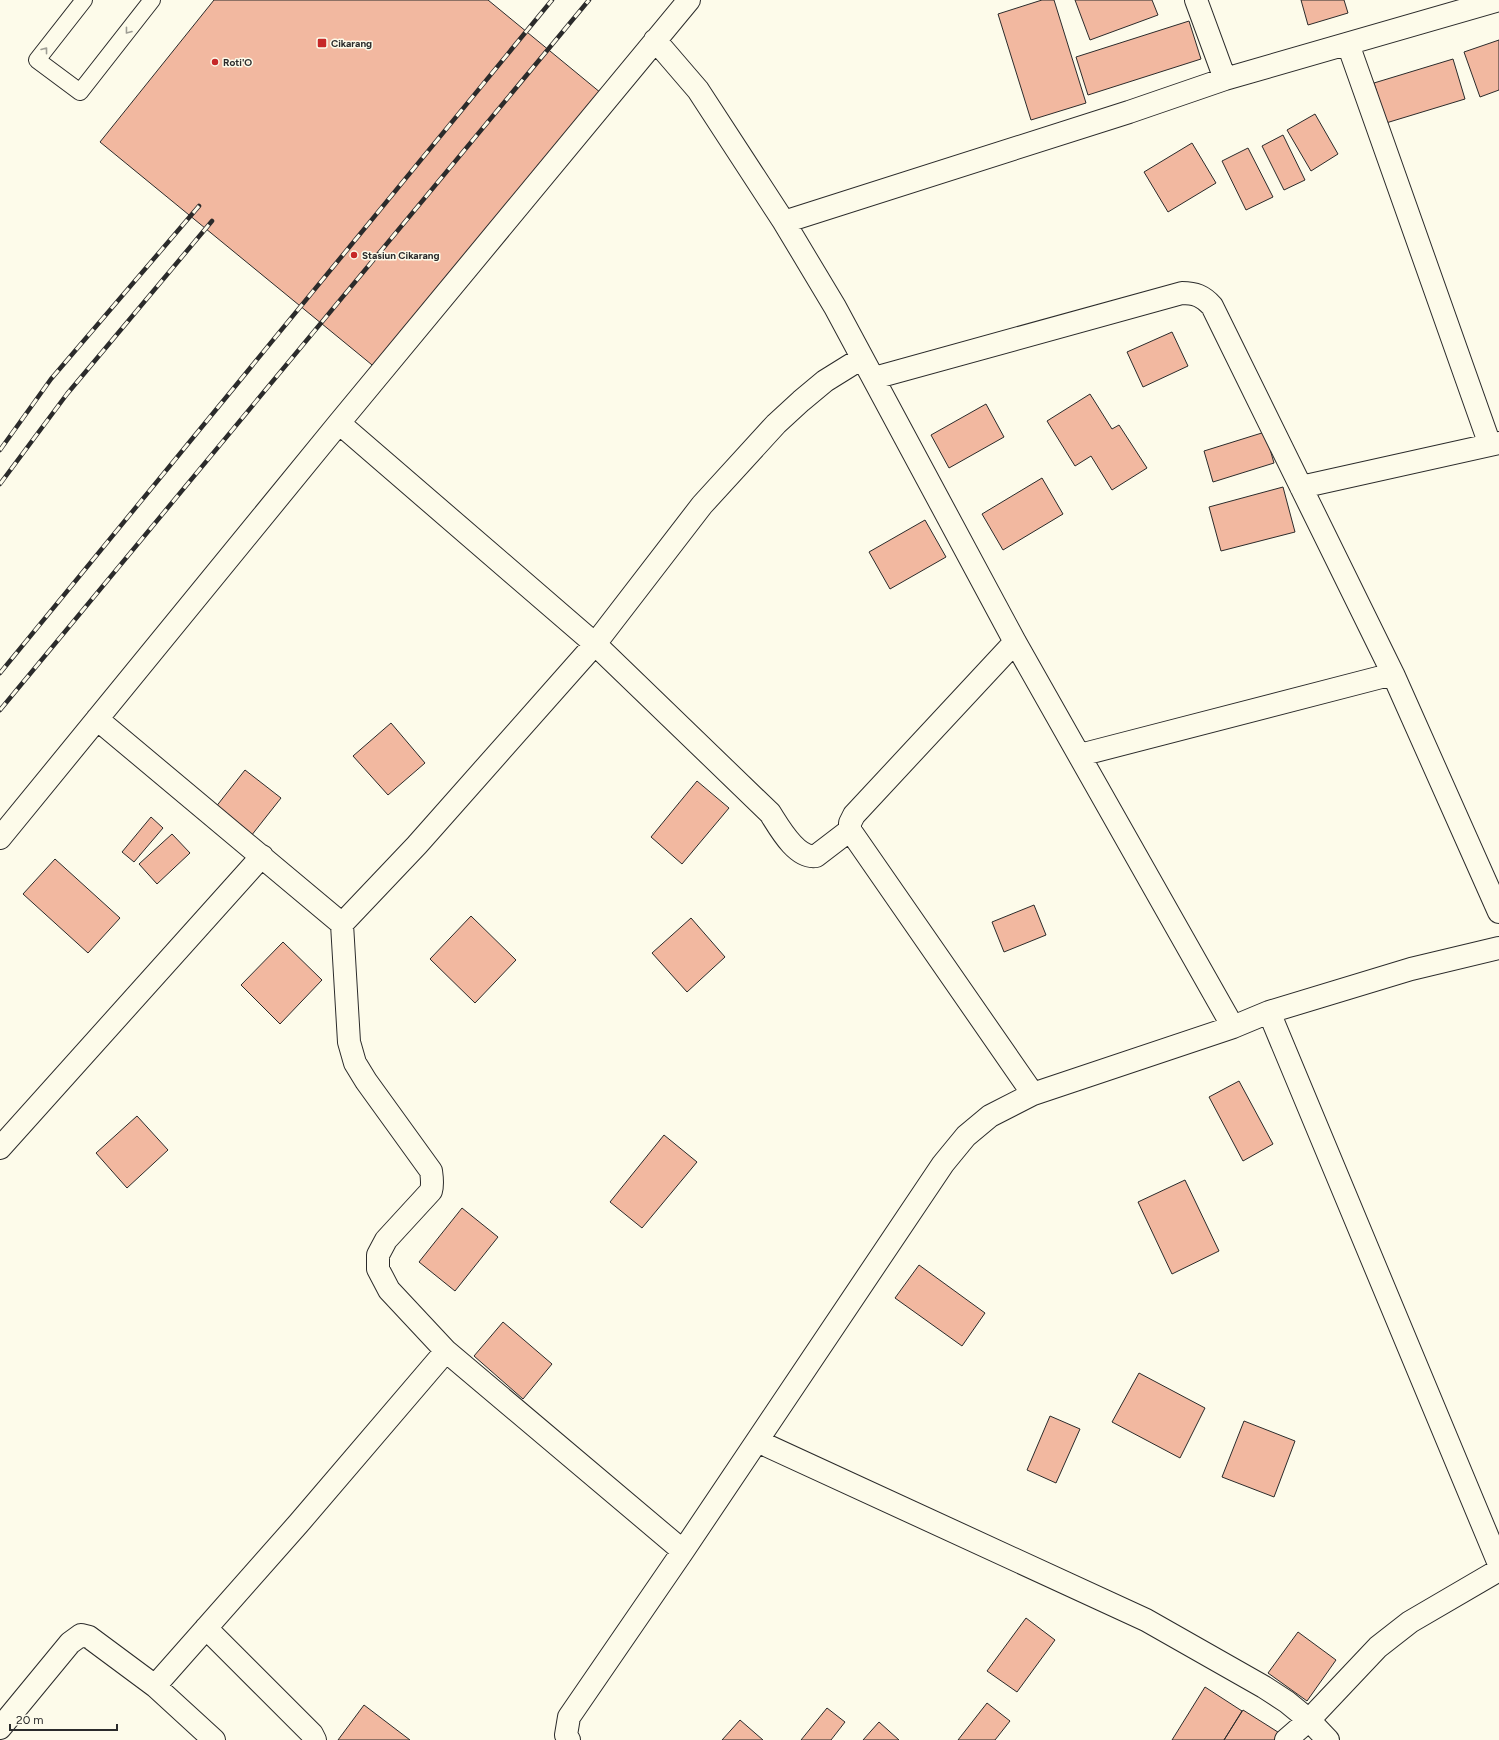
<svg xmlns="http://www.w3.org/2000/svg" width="1499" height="1740" font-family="Figtree,sans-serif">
  <rect width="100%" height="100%" fill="#fdfbea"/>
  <path fill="#f2b8a0" stroke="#2b2b2b" d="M214,0H488L601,93L377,369L100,142Z
    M1042,0H1054L1086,103L1031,120L998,14Z
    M1075,0H1152L1158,15L1090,40Z
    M1301,0H1344L1348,13L1308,25Z
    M1189,21L1201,59L1088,95L1076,57Z
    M1499,40V90L1480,97L1464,52Z
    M1453,59L1465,99L1386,123L1374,83Z
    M1315,114L1338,154L1311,171L1287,130Z
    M1283,135L1305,180L1284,190L1262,146Z
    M1192,143L1216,183L1168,212L1144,172Z
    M1248,148L1273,197L1246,210L1222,161Z
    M1172,332L1188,366L1143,387L1127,352Z
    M1090,394L1112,429L1119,425L1147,468L1112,490L1091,456L1075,466L1047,421Z
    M986,404L1004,437L949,468L931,435Z
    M1265,432L1274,463L1213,482L1204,451Z
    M1042,478L1063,514L1003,550L982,514Z
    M1283,487L1295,532L1221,551L1209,507Z
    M925,520L946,557L890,589L869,552Z
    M391,723L425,763L388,795L353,756Z
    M245,770L281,798L251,836L215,808Z
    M697,781L729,808L682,864L651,837Z
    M151,817L163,828L134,862L122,852Z
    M172,834L190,853L157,884L139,864Z
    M55,859L120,918L88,953L23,894Z
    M1034,905L1046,935L1004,952L992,922Z
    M471,916L516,960L475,1003L430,959Z
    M691,918L725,957L687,992L652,953Z
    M283,942L322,980L280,1024L241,985Z
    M1239,1081L1273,1144L1243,1161L1209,1097Z
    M137,1116L168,1150L127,1188L96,1153Z
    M664,1135L697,1162L642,1228L610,1202Z
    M1185,1180L1219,1251L1172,1274L1138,1202Z
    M462,1208L498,1237L455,1291L419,1262Z
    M919,1265L985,1313L962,1346L895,1298Z
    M503,1322L552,1364L523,1399L474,1356Z
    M1139,1373L1205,1408L1180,1458L1112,1422Z
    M1050,1416L1080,1429L1056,1483L1027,1470Z
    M1244,1421L1295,1441L1274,1497L1222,1477Z
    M1026,1618L1055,1640L1017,1692L987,1671Z
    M1298,1632L1336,1660L1307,1701L1268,1673Z
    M1205,1687L1242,1711L1224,1740H1172Z
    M987,1703L1010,1721L995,1740H958Z
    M364,1705L410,1740H338Z
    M827,1708L845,1722L831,1740H801Z
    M1243,1710L1281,1734L1278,1740H1224Z
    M740,1720L763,1740H722Z
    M879,1722L899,1740H863Z"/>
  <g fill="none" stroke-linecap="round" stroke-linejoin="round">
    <defs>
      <path id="service" d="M84,0L37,60L80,92L152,0"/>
      <path id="minor" d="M1196,0L1225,79
        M655,40L698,90L784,222L835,307L1015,642L1233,1027
        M1348,44L1490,445
        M784,222L1129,112L1225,79L1499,0
        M874,378L1182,293C1195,293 1203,296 1212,306L1393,674L1499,912
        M339,423L595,644L770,813C779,827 796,859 816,856L850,830
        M1301,487L1499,443
        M1015,642L854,815L850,823V830L1033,1094
        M97,719L342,924L349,1042L355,1063L366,1081L431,1171C432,1178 433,1184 431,1191L386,1240L378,1255V1269L389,1290L446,1351L683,1551
        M1080,755L1393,674
        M0,838L339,423L689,0
        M342,924L417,845L595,644L702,505L776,424L801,401L825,381L862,358
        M1269,1012L1499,1564
        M0,1148L262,856
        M757,1441L1146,1620L1264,1687L1287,1702L1309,1720L1328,1740
        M206,1628L312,1734L315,1740
        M155,1686L299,1523L446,1351
        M0,1728L70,1643L81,1635L89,1637L155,1686L214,1740
        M569,1740L566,1735L569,1717L683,1551L943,1164L966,1136L990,1116L1033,1094L1233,1027L1269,1012L1411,969L1499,948
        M1286,1740L1309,1720L1378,1647L1410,1622L1499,1570"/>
    </defs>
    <use href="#service" stroke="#2b2b2b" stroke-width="18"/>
    <use href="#minor" stroke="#2b2b2b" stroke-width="24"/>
    <use href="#service" stroke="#fdfbea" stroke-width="16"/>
    <use href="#minor" stroke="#fdfbea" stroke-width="22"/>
    <defs>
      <path id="rail" d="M0,450L51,379L199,206
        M0,484L67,394L212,221
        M0,673L552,0
        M0,710L589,0"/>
    </defs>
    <use href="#rail" stroke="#2b2b2b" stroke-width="4.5"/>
    <use href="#rail" stroke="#fdfbea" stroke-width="3" stroke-dasharray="9" stroke-linecap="butt"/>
  </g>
  <defs><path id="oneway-chevron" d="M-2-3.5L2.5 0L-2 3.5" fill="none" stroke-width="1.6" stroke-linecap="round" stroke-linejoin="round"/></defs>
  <g stroke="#9e9d94">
    <use href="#oneway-chevron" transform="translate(128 31) rotate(128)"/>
    <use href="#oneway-chevron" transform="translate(45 50) rotate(-52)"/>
  </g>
  <g fill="#c62828" stroke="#fdfbea" stroke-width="1.5">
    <rect x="317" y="38" width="10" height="10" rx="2"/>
    <circle cx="215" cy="62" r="4"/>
    <circle cx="354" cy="255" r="4"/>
  </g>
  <g text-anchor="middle" stroke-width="3" stroke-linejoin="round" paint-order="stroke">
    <g font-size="10" font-weight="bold" fill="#2b2b2b" stroke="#fdfbea" text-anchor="start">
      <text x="331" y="47">Cikarang</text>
      <text x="223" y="66">Roti'O</text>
      <text x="362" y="259">Stasiun Cikarang</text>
    </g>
  </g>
  <path d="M10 1724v6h107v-6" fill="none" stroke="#2b2b2b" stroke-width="2"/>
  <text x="16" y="1724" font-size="12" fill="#2b2b2b" stroke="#fdfbea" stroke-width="3" paint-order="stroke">20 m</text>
</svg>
